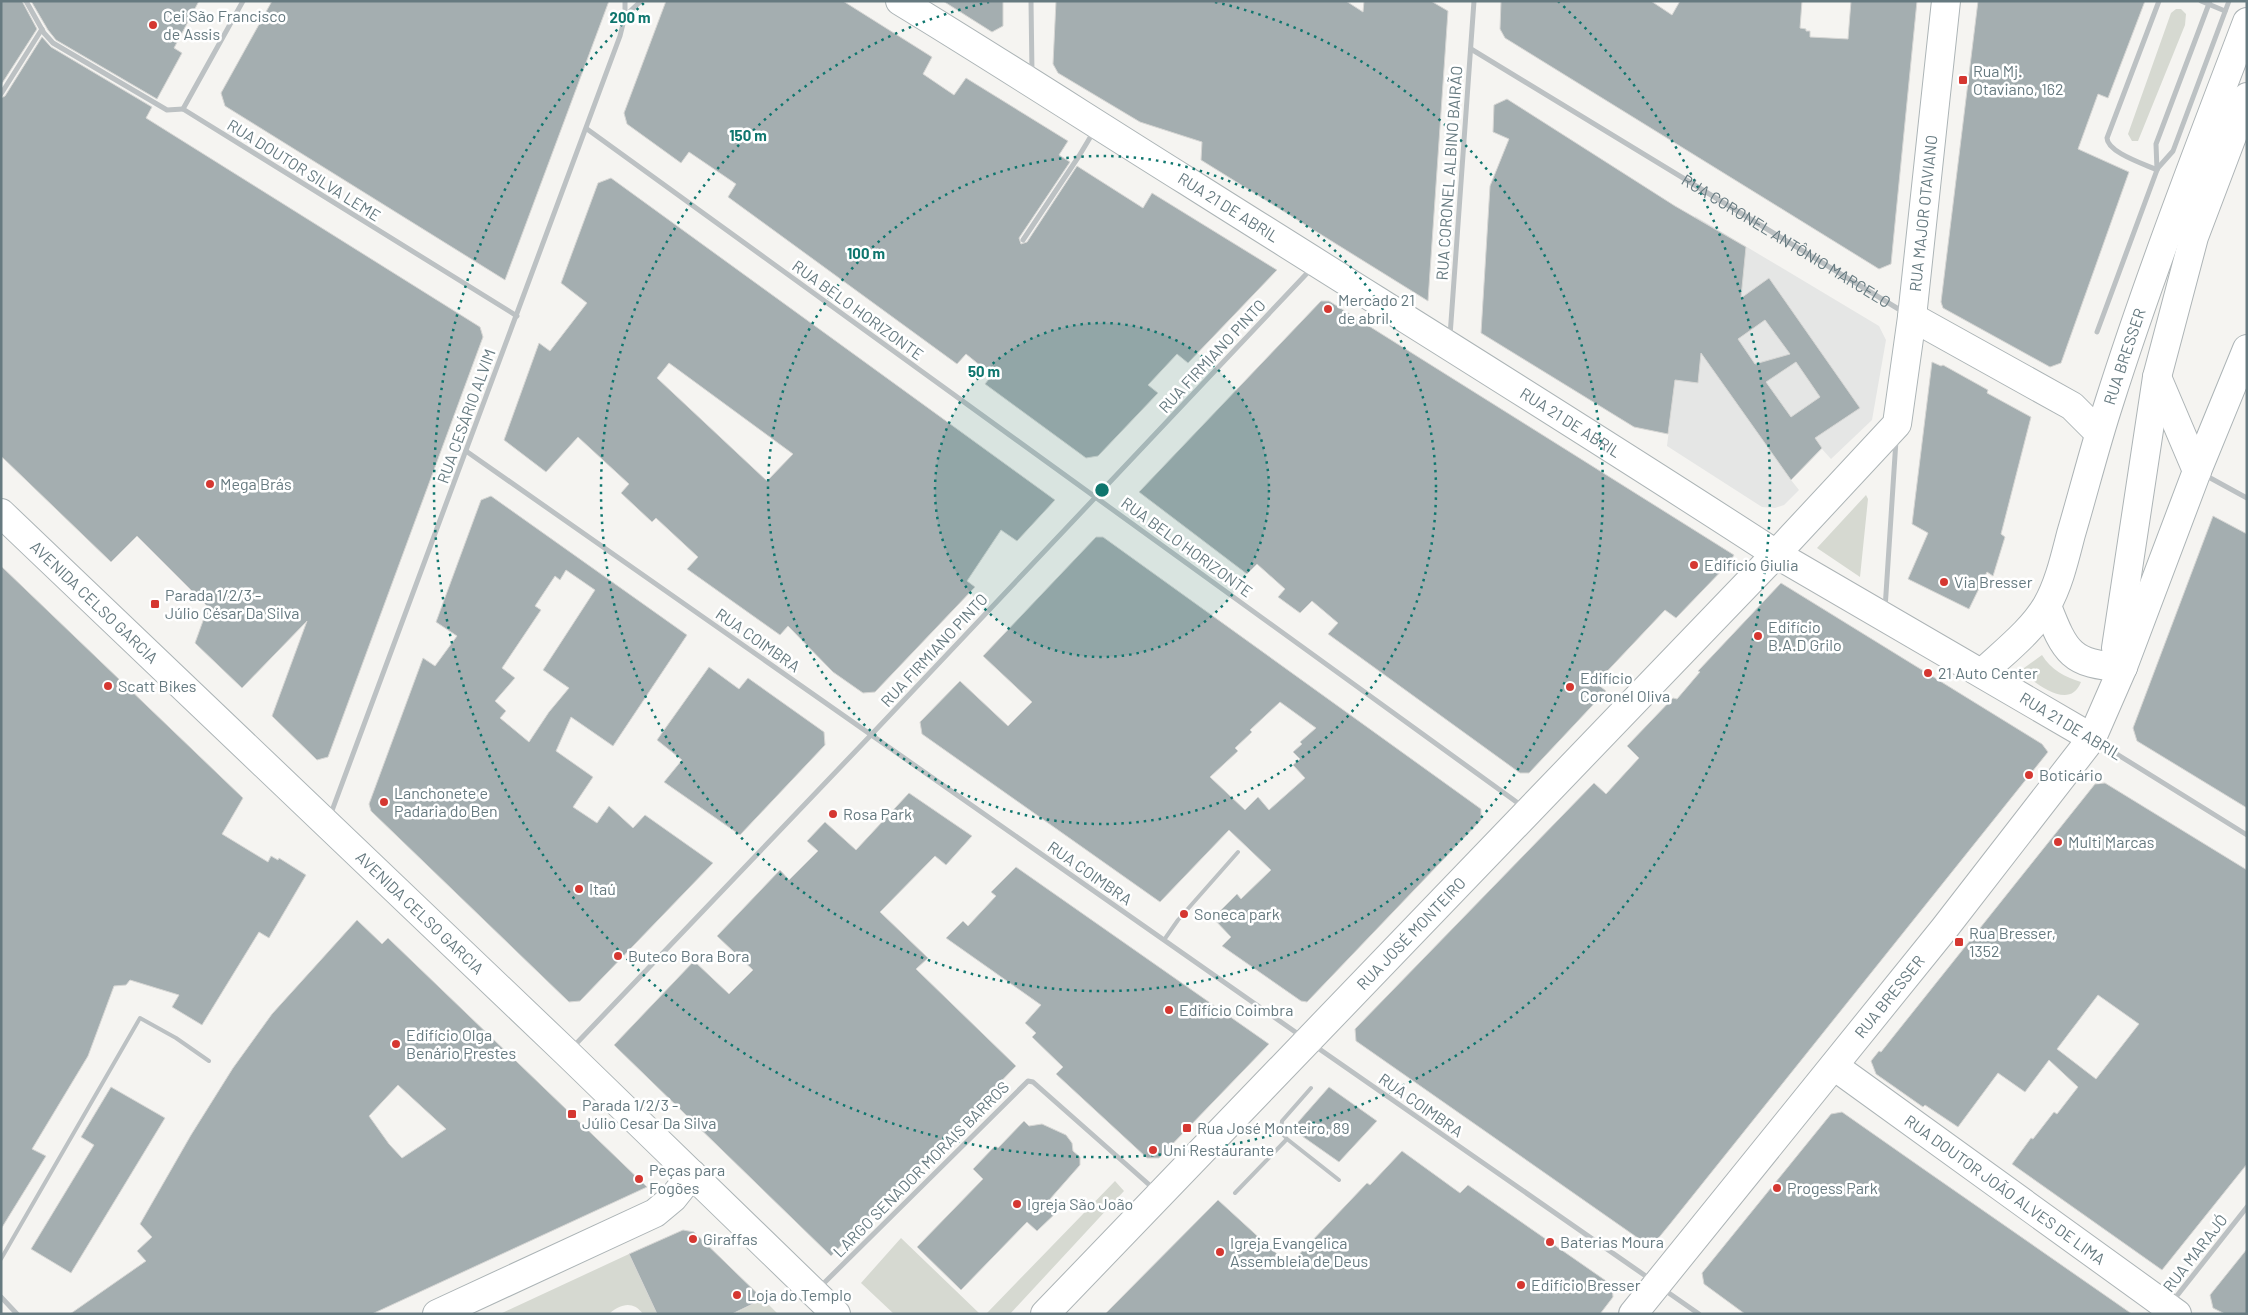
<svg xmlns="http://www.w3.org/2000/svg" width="2248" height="1315" font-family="Barlow,sans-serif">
  <rect width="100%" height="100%" fill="#f5f4f1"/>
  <path fill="#e5e6e5" d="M1695,216L1879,326L1886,340L1872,420L1831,459L1822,449L1791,480L1799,490L1784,505L1775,508L1762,507L1667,446Z"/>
  <path fill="#d6d9d1" d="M2176,9H2181L2186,14L2185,25L2138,141H2132L2128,134L2171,13Z
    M1866,495L1868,499L1860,577L1817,548Z
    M2042,655C2051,670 2065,677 2081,682C2070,710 2040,686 2024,674V668Z
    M1115,1181L1124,1191L1010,1314H986Z
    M901,1238L980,1314H894L861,1283Z
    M629,1254L657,1314H643C633,1300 620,1304 609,1314H500Z
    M763,1299L778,1314H733Z"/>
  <path fill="#a4aeb0" stroke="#d6d6d4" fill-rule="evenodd" d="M1,1H22L37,29L1,85Z
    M31,1H199L174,48L182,53L157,99L56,40L48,30Z
    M272,1H609L505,280L225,106L221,93Z
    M666,1H843L932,57L923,74L954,95L966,78L1068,141L1059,155L1070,162L1019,238L1021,244L1027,242L1077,166L1143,208L1152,193L1277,270L1188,363L1177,354L1148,385L1158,393L1098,456L1086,458L985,384L992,375L966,354L957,364L728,197L736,184L689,152L681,163L627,124L624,113Z
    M943,1H1003V26L992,32Z
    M1056,1H1346L1363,12L1364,1H1431L1448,11L1428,301L1201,160L1202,142L1140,122L1058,73L1053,64Z
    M1501,1H1651L1672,15L1680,1H1802L1800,28L1806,29V31H1810V37L1848,39L1851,1H1917L1891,264L1879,269L1505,38L1500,29Z
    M1978,1H2145L2108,98L2098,94L2078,149L2129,172L2061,363L2050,367L1943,308L1941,302Z
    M42,37L51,47L152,107L146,118L480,327L483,337L328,757L317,760L272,716L307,621L242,688L195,643L208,607L137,536L111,562L1,456V98L5,96Z
    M1507,99L1675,206L1746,247L1741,298L1769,278L1860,408L1815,438L1822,448L1791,480L1701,353L1698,383L1675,380L1668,434L1634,427L1481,333L1490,186L1509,139L1493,132L1494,105ZM1765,320L1790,354L1755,364L1738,339ZM1796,362L1820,397L1791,417L1766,382Z
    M611,178L1055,500L1017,541L1001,530L967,581L975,587L875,692L863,693L833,672L788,626L780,635L687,569L698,557L656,518L652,522L621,493L629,484L578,437L546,472L504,440L539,343L550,351L587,303L561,283L598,183ZM669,363L793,454L767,481L657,378Z
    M1321,301H1329L1734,555L1729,563L1676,618L1665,610L1596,683L1606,691L1529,773H1520L1328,634L1338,623L1312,601L1300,613L1278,597L1285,589L1257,564L1247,574L1139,492Z
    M1932,362L1941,366L1943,365L1988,390L1987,393L2031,417L2001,534L2005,537L1993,576L1987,572L1969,609L1908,579L1928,533L1912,524Z
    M491,496L687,635L613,746L571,717L556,751L593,777L573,807L597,823L609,806L633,828L645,815L713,863L580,1001L569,1002L371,811L369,804L423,658L435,666L457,636L436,622L481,500ZM566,570L595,590L543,670L569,688L549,712L529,742L500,718L506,711L495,701L515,678L502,668L541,610L535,606L555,576L560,580Z
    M2213,516L2247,534V808L2137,741L2133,728Z
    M1096,537H1103L1481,809V820L1307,1002L1301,1001L1222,946L1231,937L1213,918L1237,894L1241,899L1271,870L1229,830L1160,902L922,734L920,722L960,681L1008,726L1032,702L983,656ZM1280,702L1316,728L1300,742L1302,744L1293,752L1300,759L1293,765L1305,778L1269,810L1258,797L1245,810L1210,777L1238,751L1235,748L1252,732L1250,730Z
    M1,566L243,798L222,834L268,862L271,856L278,860L279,858L306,875L269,938L259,932L202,1025L172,1007L179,995L130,980L126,985L114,986L88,1056L32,1149L46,1156L1,1229Z
    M1781,583L2042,744L2048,752L1670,1224L1656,1241L1645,1243L1356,1041L1355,1029L1594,783L1606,794L1639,758L1627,746L1673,698L1677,699L1700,672L1698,671Z
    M709,667L739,689L748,678L824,732L825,745L740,835L664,782L682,760L657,740Z
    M2105,783L2247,870V1164L2162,1270L2012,1164L2031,1138L2033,1139L2054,1112L2057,1114L2078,1087L2049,1060L2025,1092L1998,1073L1958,1127L1925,1105L1923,1107L1876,1074L1871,1061L1879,1051L1881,1052L2095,784ZM2098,995L2139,1024L2096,1079L2057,1049Z
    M909,793L972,836L946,865L935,856L880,912L928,958L916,969L1016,1066L831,1256L614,1045L694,961L729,994L753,970L717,936L780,870L789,880L818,851L807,841L825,822L856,850Z
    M1016,867L1269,1044L1159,1158H1147L1056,1074L1063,1067L1032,1037L1036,1033L1025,1023L1041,1005L946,938L963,921L968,926L996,896L991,892Z
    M357,920L382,944L388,938L647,1187L372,1314H70L146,1261L137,1251L152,1237L140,1224L191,1135L233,1068L272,1014ZM398,1085L446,1129L402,1158L389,1144L369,1116Z
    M111,1087L165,1118L71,1273L31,1249L94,1145L81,1137Z
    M1329,1087L1377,1121L1339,1162L1292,1129Z
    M1842,1112L1922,1168L2132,1314H1745L1704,1284L1702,1273L1831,1114Z
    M1024,1121L1029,1126L1042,1124L1066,1135L1072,1143L1073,1151L1080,1157V1165L1050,1199L1060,1209L1037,1231L1027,1222L961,1290L917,1247L983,1179L973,1169L995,1146L998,1148Z
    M1402,1151L1460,1193L1468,1185L1612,1285L1613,1297L1600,1314H1105L1218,1200L1289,1265L1367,1183L1370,1185Z
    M683,1230L694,1232L763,1299L732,1314H657L629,1254Z
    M2247,1249V1314H2225L2213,1308L2210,1295Z"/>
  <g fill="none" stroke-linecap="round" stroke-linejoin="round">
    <defs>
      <g id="secondary">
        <path id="s2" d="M900,1C997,60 1091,121 1187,181C1383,305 1581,427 1776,554L1897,424L1912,317L1946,1"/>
        <path d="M1912,317L2072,406L2099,433"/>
        <path id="s3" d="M1,513L567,1053L836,1314"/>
        <path d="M2123,667L2197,471L2247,349"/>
        <path id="s4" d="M1834,1066L2177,1314"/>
        <path d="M437,1314L655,1213L673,1198L692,1174"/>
      </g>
      <g id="primary">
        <path d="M2157,377L2197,471"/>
        <path d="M2047,606C2065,652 2071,665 2123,667"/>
        <path id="s5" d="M1982,673C2003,653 2032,631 2047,605C2059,584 2065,557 2071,534C2084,490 2095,446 2109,403C2150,274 2199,148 2247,22"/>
        <path id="s6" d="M1045,1314L1776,554L2092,738"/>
        <path id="s7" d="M1633,1314L1944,929L2092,738L2123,667L2116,648L2157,377L2194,237L2247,97"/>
      </g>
    </defs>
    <use href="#secondary" stroke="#acb4b6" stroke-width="30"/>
    <use href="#primary" stroke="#adb4b6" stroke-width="30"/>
    <path stroke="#bcc1c3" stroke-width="4" d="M1164,940L1178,920L1238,852
      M1287,1139L1281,1132L1282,1121L1311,1088
      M1235,1193L1287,1139L1339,1180
      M1,1259L140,1018L176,1038L209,1061"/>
    <g stroke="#bcc1c3" stroke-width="5">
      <path d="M26,1L44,33L53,43L167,110L183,109"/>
      <path d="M243,1L183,109L517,316"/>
      <path d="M1031,1L1032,73"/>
      <path d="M2201,1L2225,11"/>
      <path d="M625,16L641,1"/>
      <path id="s1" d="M1471,49L1905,313"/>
      <path d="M1,94L42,29"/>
      <path d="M587,129L1522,806"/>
      <path d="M2157,169L2173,151L2229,1"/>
      <path d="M2157,170C2144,164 2107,152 2107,138L2159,1"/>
      <path d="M1023,240L1079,156L1094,131"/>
      <path d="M2097,332L2157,170L2156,144L2210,1"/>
      <path d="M1450,336L1474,1"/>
      <path d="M466,451L1301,1036"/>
      <path d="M2203,474L2247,498"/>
      <path d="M1885,609L1896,440"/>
      <path d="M2099,743L2247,835"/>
      <path d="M330,816L620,36L625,16V1"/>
      <path d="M1315,1046L1650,1279"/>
      <path d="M573,1047L871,735L1312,268"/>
      <path d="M820,1287L1028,1081L1033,1082L1154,1189"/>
      <path d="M1663,1289L1699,1314"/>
      <path d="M1,1297L17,1314"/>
      <path d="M2172,1302L2247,1207"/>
    </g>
    <use href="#secondary" stroke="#fff" stroke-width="28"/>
    <use href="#primary" stroke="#fff" stroke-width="28"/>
  </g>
  <circle cx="1102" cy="490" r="167" fill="#0f766e" fill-opacity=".12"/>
  <g fill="none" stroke="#0f766e" stroke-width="2.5" stroke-dasharray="2.5 5">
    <circle cx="1102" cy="490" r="167"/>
    <circle cx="1102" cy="490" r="334"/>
    <path d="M1215 2A501 501 0 1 1 989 2"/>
    <path d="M1558 1A668 668 0 1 1 646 1"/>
  </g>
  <g fill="#d53731" stroke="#fff" stroke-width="2">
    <circle cx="153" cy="25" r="5"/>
    <rect x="1958" y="75" width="10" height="10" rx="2.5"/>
    <circle cx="1328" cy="309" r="5"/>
    <circle cx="210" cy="484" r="5"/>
    <circle cx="1694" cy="565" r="5"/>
    <circle cx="1944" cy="582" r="5"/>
    <rect x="150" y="599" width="10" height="10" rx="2.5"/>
    <circle cx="1758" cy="636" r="5"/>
    <circle cx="1928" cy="673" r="5"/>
    <circle cx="108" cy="686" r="5"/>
    <circle cx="1570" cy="687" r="5"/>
    <circle cx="2029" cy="775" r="5"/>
    <circle cx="384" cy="802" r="5"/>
    <circle cx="833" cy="814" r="5"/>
    <circle cx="2058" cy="842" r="5"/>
    <circle cx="579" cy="889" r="5"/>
    <circle cx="1184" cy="914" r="5"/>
    <rect x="1954" y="937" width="10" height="10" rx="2.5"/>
    <circle cx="618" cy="956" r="5"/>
    <circle cx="1169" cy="1010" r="5"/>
    <circle cx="396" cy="1044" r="5"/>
    <rect x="567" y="1109" width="10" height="10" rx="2.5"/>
    <rect x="1182" y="1123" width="10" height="10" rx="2.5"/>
    <circle cx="1153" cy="1150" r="5"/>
    <circle cx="639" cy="1179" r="5"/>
    <circle cx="1777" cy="1188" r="5"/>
    <circle cx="1017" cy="1204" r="5"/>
    <circle cx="693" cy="1239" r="5"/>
    <circle cx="1550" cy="1242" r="5"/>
    <circle cx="1220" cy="1252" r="5"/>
    <circle cx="1521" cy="1285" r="5"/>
    <circle cx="737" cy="1295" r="5"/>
  </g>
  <g text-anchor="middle" stroke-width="5" stroke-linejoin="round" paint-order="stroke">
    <g font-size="16" fill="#667a80" stroke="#fff" text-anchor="start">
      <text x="163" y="22">Cei São Francisco<tspan x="163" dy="18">de Assis</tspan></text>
      <text x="1973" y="77">Rua Mj.<tspan x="1973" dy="18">Otaviano, 162</tspan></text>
      <text x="1338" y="306">Mercado 21<tspan x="1338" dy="18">de abril</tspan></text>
      <text x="220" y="490">Mega Brás</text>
      <text x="1704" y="571">Edifício Giulia</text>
      <text x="1954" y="588">Via Bresser</text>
      <text x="165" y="601">Parada 1/2/3 -<tspan x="165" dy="18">Júlio César Da Silva</tspan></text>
      <text x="1768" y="633">Edifício<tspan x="1768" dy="18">B.A.D Grilo</tspan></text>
      <text x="1938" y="679">21 Auto Center</text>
      <text x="1580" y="684">Edifício<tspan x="1580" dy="18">Coronel Oliva</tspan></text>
      <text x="118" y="692">Scatt Bikes</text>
      <text x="2039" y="781">Boticário</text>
      <text x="394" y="799">Lanchonete e<tspan x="394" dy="18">Padaria do Ben</tspan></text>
      <text x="843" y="820">Rosa Park</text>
      <text x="2068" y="848">Multi Marcas</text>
      <text x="589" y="895">Itaú</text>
      <text x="1194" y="920">Soneca park</text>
      <text x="1969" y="939">Rua Bresser,<tspan x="1969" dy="18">1352</tspan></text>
      <text x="628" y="962">Buteco Bora Bora</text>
      <text x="1179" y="1016">Edifício Coimbra</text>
      <text x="406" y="1041">Edifício Olga<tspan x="406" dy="18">Benário Prestes</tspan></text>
      <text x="582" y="1111">Parada 1/2/3 -<tspan x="582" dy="18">Júlio Cesar Da Silva</tspan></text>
      <text x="1197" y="1134">Rua José Monteiro, 89</text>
      <text x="1163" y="1156">Uni Restaurante</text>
      <text x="649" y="1176">Peças para<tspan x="649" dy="18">Fogões</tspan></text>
      <text x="1787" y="1194">Progess Park</text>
      <text x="1027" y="1210">Igreja São João</text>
      <text x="703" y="1245">Giraffas</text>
      <text x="1560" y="1248">Baterias Moura</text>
      <text x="1230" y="1249">Igreja Evangelica<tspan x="1230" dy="18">Assembleia de Deus</tspan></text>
      <text x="1531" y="1291">Edifício Bresser</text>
      <text x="747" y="1301">Loja do Templo</text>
    </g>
    <g font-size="16" fill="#667a80" stroke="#fff">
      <text transform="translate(304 170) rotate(32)" y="6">RUA DOUTOR SILVA LEME</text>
      <text transform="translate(1449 173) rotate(-86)" y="6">RUA CORONEL ALBINO BAIRÃO</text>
      <text dy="6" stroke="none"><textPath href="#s2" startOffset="388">RUA 21 DE ABRIL</textPath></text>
      <text dy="6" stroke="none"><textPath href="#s2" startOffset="1426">RUA MAJOR OTAVIANO</textPath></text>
      <text dy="6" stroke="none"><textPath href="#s1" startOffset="369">RUA CORONEL ANTÔNIO MARCELO</textPath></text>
      <text transform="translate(858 310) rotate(36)" y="6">RUA BELO HORIZONTE</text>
      <text transform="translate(1212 356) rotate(-47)" y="6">RUA FIRMIANO PINTO</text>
      <text dy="6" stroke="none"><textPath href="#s5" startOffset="355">RUA BRESSER</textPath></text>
      <text transform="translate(466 416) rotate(-70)" y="6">RUA CESÁRIO ALVIM</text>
      <text dy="6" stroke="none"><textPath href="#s2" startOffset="792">RUA 21 DE ABRIL</textPath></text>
      <text transform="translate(1187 547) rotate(36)" y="6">RUA BELO HORIZONTE</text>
      <text dy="6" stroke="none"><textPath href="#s3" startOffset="129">AVENIDA CELSO GARCIA</textPath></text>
      <text transform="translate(758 640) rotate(35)" y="6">RUA COIMBRA</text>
      <text transform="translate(934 650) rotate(-47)" y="6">RUA FIRMIANO PINTO</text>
      <text transform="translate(2071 726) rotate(31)" y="6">RUA 21 DE ABRIL</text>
      <text transform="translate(1090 873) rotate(35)" y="6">RUA COIMBRA</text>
      <text dy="6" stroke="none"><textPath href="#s3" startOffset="579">AVENIDA CELSO GARCIA</textPath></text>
      <text dy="6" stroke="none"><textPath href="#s6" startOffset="528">RUA JOSÉ MONTEIRO</textPath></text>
      <text dy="6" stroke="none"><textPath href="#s7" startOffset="408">RUA BRESSER</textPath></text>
      <text transform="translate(1421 1105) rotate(35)" y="6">RUA COIMBRA</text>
      <text transform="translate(921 1169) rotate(-45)" y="6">LARGO SENADOR MORAIS BARROS</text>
      <text dy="6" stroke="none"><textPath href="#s4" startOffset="211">RUA DOUTOR JOÃO ALVES DE LIMA</textPath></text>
      <text transform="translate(2195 1253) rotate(-52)" y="6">RUA MARAJÓ</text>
    </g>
  </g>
  <circle cx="1102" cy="490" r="8" fill="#0f766e" stroke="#fff" stroke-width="2.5"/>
  <g font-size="15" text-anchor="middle" font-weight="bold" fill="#0f766e" stroke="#fff" stroke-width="5" stroke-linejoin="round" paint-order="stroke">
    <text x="630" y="23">200 m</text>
    <text x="748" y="141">150 m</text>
    <text x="866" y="259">100 m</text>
    <text x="984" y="377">50 m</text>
  </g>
  <rect width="2248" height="1315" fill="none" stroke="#667a80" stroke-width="5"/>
</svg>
